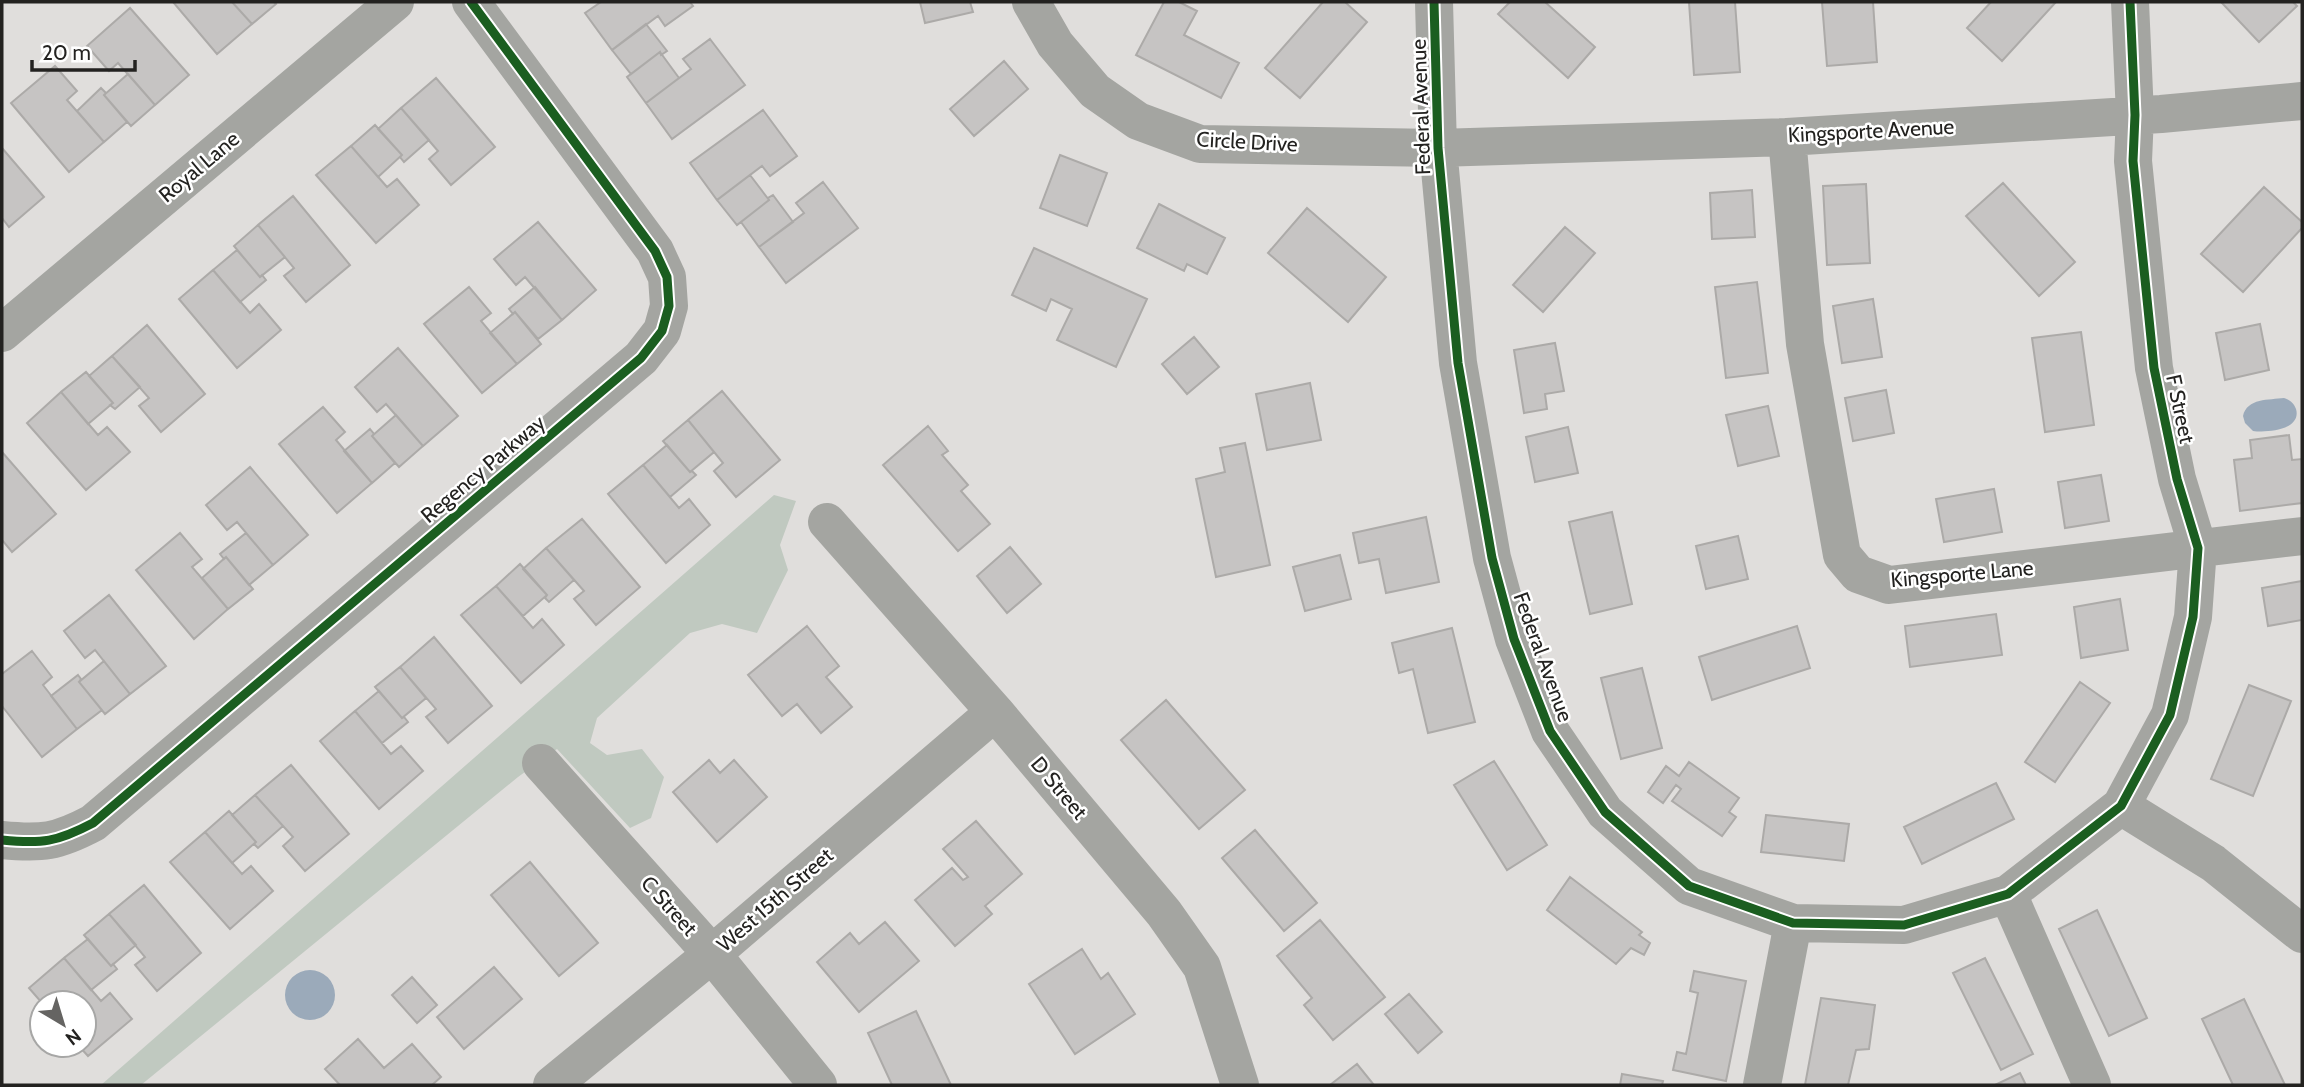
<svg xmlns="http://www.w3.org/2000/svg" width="2304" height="1087" font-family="Cabin,sans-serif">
  <rect width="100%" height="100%" fill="#e0dedc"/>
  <path fill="#c0c9c0" d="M774,495L796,501L780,545L788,570L757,633L722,624L690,633L597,718L590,743L607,755L642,749L664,777L651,818L630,828L557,749L518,777L141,1085H101Z"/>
  <path fill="#9baaba" d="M2284,398C2290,400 2294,403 2296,409C2302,430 2267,433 2253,431L2245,423L2243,416C2247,398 2269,400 2284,398Z
    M285 995a25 25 0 1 1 50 0a25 25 0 1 1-50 0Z"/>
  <path fill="#c6c4c3" stroke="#acaaa8" stroke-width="2" d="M173,2H232L252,24L217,54Z
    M232,2H274L276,4L252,24Z
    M601,2H690L693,6L665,26L658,16L612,50L585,13Z
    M920,2H970L973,12L925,23Z
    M1164,2H1179L1197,11L1184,35L1239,63L1221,98L1136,55Z
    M1323,2H1345L1367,22L1300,98L1265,68Z
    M1510,2H1545L1595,47L1568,78L1498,14Z
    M1689,2H1735L1740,72L1694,75Z
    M1822,2H1873L1877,62L1827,66Z
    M1991,2H2056L2002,61L1967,28Z
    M2221,2H2293L2297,6L2259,42Z
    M130,8L189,75L155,105L118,63L109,71L87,46Z
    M646,24L667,51L661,55L660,52L631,74L612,50Z
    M710,39L745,85L672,139L646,103L691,69L683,59Z
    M660,52L679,78L646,103L627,77Z
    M1004,61L1028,89L974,136L950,109Z
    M55,66L77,91L67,100L104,142L69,172L11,103Z
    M128,74L155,105L131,126L104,95Z
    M436,78L495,147L451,185L429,159L438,151L401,108Z
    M101,88L106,93L104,95L127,122L104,142L77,111Z
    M401,108L429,140L404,162L400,157L402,155L378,129Z
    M763,110L797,156L770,176L762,166L717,200L690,163Z
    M375,125L402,155L378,177L351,146Z
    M351,146L387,187L397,179L419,205L376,243L316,175Z
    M2,148L44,197L9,227L2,218Z
    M1060,155L1107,173L1087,226L1040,208Z
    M750,175L769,200L737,225L717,200Z
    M823,182L858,228L786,283L759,247L804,213L796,203Z
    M2003,183L2075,262L2039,296L1966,216Z
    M1866,184L1870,263L1827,265L1823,186Z
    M2264,187L2302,222V228L2243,292L2201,254Z
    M1752,190L1755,237L1712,239L1710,193Z
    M773,195L793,222L759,247L741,222L769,200L768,198Z
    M293,196L350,265L306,302L284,276L294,268L258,225Z
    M1159,204L1225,238L1207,274L1187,264L1184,271L1137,248Z
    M1307,208L1386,277L1348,322L1268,253Z
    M538,222L596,290L562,320L525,277L516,285L494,259Z
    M258,225L285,257L260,277L234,246Z
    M1565,227L1595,253L1543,312L1513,285Z
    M1034,248L1147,299L1116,367L1057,340L1072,309L1051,299L1046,311L1012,295Z
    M237,250L260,277L262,275L266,280L240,302L213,270Z
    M213,270L250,313L259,304L281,330L237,368L179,299Z
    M1757,282L1768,373L1726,378L1715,287Z
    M469,287L491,313L481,321L517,364L482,393L424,324Z
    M535,287L562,320L538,339L515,312L513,314L509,309Z
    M1873,299L1882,357L1842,363L1833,306Z
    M515,312L541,344L517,364L490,333Z
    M2260,324L2269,370L2225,380L2216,333Z
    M147,325L205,394L161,432L139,406L149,398L112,356Z
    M2081,332L2094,425L2045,432L2032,338Z
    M1194,337L1219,367L1187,394L1162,364Z
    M1555,343L1564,391L1545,394L1547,409L1524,413L1514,350Z
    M398,348L458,416L423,446L386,404L377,412L355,387Z
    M112,356L140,387L115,409L110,405L113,403L89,376Z
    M86,372L113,403L88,424L61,392Z
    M1310,383L1321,440L1267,450L1256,394Z
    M1886,390L1894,433L1853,441L1845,398Z
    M722,391L780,460L736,497L714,471L723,463L688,420Z
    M61,392L98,435L107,427L130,452L86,490L27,423Z
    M1768,406L1779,456L1738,466L1726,415Z
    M323,407L345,432L336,440L372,483L337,513L279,444Z
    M396,415L423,446L399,467L372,436Z
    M688,420L714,452L690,472L663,441Z
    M928,426L948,451L942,455L968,485L961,491L990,524L958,551L883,465Z
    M1568,427L1578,473L1535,482L1526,437Z
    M370,429L374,434L372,436L395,463L372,483L344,451Z
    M2289,435L2292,460L2302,459V503L2240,511L2234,460L2252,458L2250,440Z
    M1245,443L1270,565L1216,577L1196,479L1225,472L1220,448Z
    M667,445L690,472L692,471L696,475L670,497L643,465Z
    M2,452L56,514L12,552L2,540Z
    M643,465L679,508L689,499L710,525L666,563L608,494Z
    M250,467L308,535L273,565L237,522L227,530L206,505Z
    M2101,475L2109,521L2065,528L2058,482Z
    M1994,489L2002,532L1944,542L1936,499Z
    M1612,512L1632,604L1590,614L1569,522Z
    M1426,517L1439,582L1386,593L1379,559L1359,563L1353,533Z
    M582,519L640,587L596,625L574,599L584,591L546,548Z
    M180,533L202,559L192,567L228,609L194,639L136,570Z
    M246,533L273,565L249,585L226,557L224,559L220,554Z
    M1738,536L1748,579L1706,589L1696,546Z
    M1010,547L1041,584L1007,613L977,576Z
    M546,548L574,580L549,602L545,598L547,595L523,569Z
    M1340,555L1351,599L1305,611L1293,567Z
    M226,557L253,589L228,609L202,578Z
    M520,564L547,595L523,616L496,586Z
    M2302,581V620L2268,626L2262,588Z
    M496,586L533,628L542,619L564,645L521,683L461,615Z
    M109,595L166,666L130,694L95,650L85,658L64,631Z
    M2120,599L2128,650L2081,658L2074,607Z
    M1996,614L2002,655L1910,667L1905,626Z
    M807,626L839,666L826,677L852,707L821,733L797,704L782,716L748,675Z
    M1797,626L1810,668L1712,700L1699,657Z
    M1452,628L1475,722L1428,733L1413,669L1399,673L1392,643Z
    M434,637L492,706L448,743L426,717L436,709L400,667Z
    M32,651L52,677L43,685L77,729L42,757L2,706V674Z
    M104,661L130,694L105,714L79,682Z
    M400,667L426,698L402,718L375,687Z
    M1642,668L1662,748L1621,759L1601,678Z
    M78,675L81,679L79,682L102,710L77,729L51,696Z
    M2080,682L2110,703L2055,782L2025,762Z
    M2249,685L2291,701L2253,796L2211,779Z
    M379,691L402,718L404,717L408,722L382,743L355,711Z
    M1166,700L1245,790L1199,829L1121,740Z
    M355,711L391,754L401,746L423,771L379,809L320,741Z
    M709,760L720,773L734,760L767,797L717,842L673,792Z
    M1494,761L1547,845L1507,870L1454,785Z
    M1689,762L1739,798L1729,812L1736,817L1722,836L1672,801L1681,789L1676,785L1663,803L1648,792L1666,766L1679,776Z
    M291,765L349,834L305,871L283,846L293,837L255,795Z
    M1996,783L2014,819L1922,864L1904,827Z
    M255,795L283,826L258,848L254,844L256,842L232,815Z
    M229,811L256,842L232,863L205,832Z
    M1766,815L1849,824L1844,861L1761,852Z
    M976,821L1022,874L985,906L992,914L955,946L915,900L952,868L963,880L968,877L943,849Z
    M1255,830L1317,903L1284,931L1222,858Z
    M205,832L242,874L251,866L273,891L230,929L170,862Z
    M530,862L598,943L559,976L491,895Z
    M1570,877L1642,932L1639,935L1650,943L1644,955L1631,948L1616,964L1547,910Z
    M144,885L201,953L157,991L135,965L145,957L109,914Z
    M2097,910L2147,1018L2109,1036L2059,929Z
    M109,914L136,945L111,966L84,935Z
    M1320,920L1385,997L1333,1040L1304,1005L1312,998L1277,956Z
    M885,922L919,961L859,1012L817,962L850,933L859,944Z
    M88,939L111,966L113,964L117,969L91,990L64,958Z
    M1082,949L1101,979L1108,973L1135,1014L1075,1054L1029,984Z
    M64,958L101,1001L110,993L132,1019L88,1056L78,1045H84V1003H42L29,988Z
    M1985,958L2033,1054L2001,1070L1953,973Z
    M494,967L522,999L464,1049L437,1017Z
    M1694,971L1746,981L1726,1081L1673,1070L1677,1052L1686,1054L1698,993L1690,991Z
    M412,977L437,1005L417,1023L392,995Z
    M1409,994L1442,1032L1418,1053L1385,1014Z
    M1821,998L1875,1005L1869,1049L1856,1050L1848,1085H1805Z
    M2244,999L2285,1085H2233L2202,1019Z
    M916,1011L951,1085H892L868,1033Z
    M358,1039L384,1068L412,1044L441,1077L432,1085H340L325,1069Z
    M1357,1064L1374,1085H1330Z
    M2020,1073L2026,1085H1995Z
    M1622,1074L1663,1081L1662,1085H1620Z"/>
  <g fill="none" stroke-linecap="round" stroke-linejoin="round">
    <path stroke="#a4a5a1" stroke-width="38" d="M1031,2L1055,44L1095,91L1138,121L1200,144L1438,148L1787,137L2161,114L2302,101
      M1434,2L1438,148L1458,363L1492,558L1514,639L1550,731L1605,812L1689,886L1793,923L1904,925L2008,894L2121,806L2170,715L2193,617L2198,548L2177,479L2154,368L2133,161L2135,115L2130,2
      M1787,137L1805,344L1842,555L1858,574L1889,585L2302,536
      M2,333L395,2
      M827,522L995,712L1164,913L1202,967L1240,1085
      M541,763L712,954L818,1085
      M2121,806L2213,863L2302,934
      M2,840C42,844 57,842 93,823L641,358L662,331L669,306L667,277L655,251L471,2
      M2008,894L2092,1085
      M552,1085L712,954L995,712
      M1762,1085L1793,923"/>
    <defs>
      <path id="cycleway" d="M1434,2L1438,148L1458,363L1492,558L1514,639L1550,731L1605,812L1689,886L1793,923L1904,925L2008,894L2121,806L2170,715L2193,617L2198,548L2177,479L2154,368L2133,161L2135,115L2130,2
        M2,840C42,844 57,842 93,823L641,358L662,331L669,306L667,277L655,251L471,2"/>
    </defs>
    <use href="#cycleway" stroke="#fff" stroke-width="13"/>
    <use href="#cycleway" stroke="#1b5e20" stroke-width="9"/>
  </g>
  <g text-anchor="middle" stroke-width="5" stroke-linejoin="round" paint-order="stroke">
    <g font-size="21" fill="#232220" stroke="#fff">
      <text transform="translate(1421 107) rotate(-92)" y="7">Federal Avenue</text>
      <text transform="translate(1871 131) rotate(-3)" y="7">Kingsporte Avenue</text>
      <text transform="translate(1247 142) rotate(3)" y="7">Circle Drive</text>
      <text transform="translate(199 167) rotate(-40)" y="7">Royal Lane</text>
      <text transform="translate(2180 409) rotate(78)" y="7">F Street</text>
      <text transform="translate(483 469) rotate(-40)" y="7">Regency Parkway</text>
      <text transform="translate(1962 574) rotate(-5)" y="7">Kingsporte Lane</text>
      <text transform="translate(1543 657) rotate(70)" y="7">Federal Avenue</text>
      <text transform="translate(1059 788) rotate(50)" y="7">D Street</text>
      <text transform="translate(775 900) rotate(-41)" y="7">West 15th Street</text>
      <text transform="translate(669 906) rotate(48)" y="7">C Street</text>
    </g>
  </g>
  <rect width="2304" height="1087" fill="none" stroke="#232220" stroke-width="7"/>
  <g transform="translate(63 1024) rotate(142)"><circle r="33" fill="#ffffff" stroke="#a7a7a6" stroke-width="2"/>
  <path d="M0-5L12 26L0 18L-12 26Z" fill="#656462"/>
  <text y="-10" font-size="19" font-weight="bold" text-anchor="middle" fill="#232220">N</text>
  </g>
  <path d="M32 60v10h103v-10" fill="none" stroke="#232220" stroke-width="3.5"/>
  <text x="42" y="60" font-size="21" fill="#232220" stroke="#ffffff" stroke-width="5" paint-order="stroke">20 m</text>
</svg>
